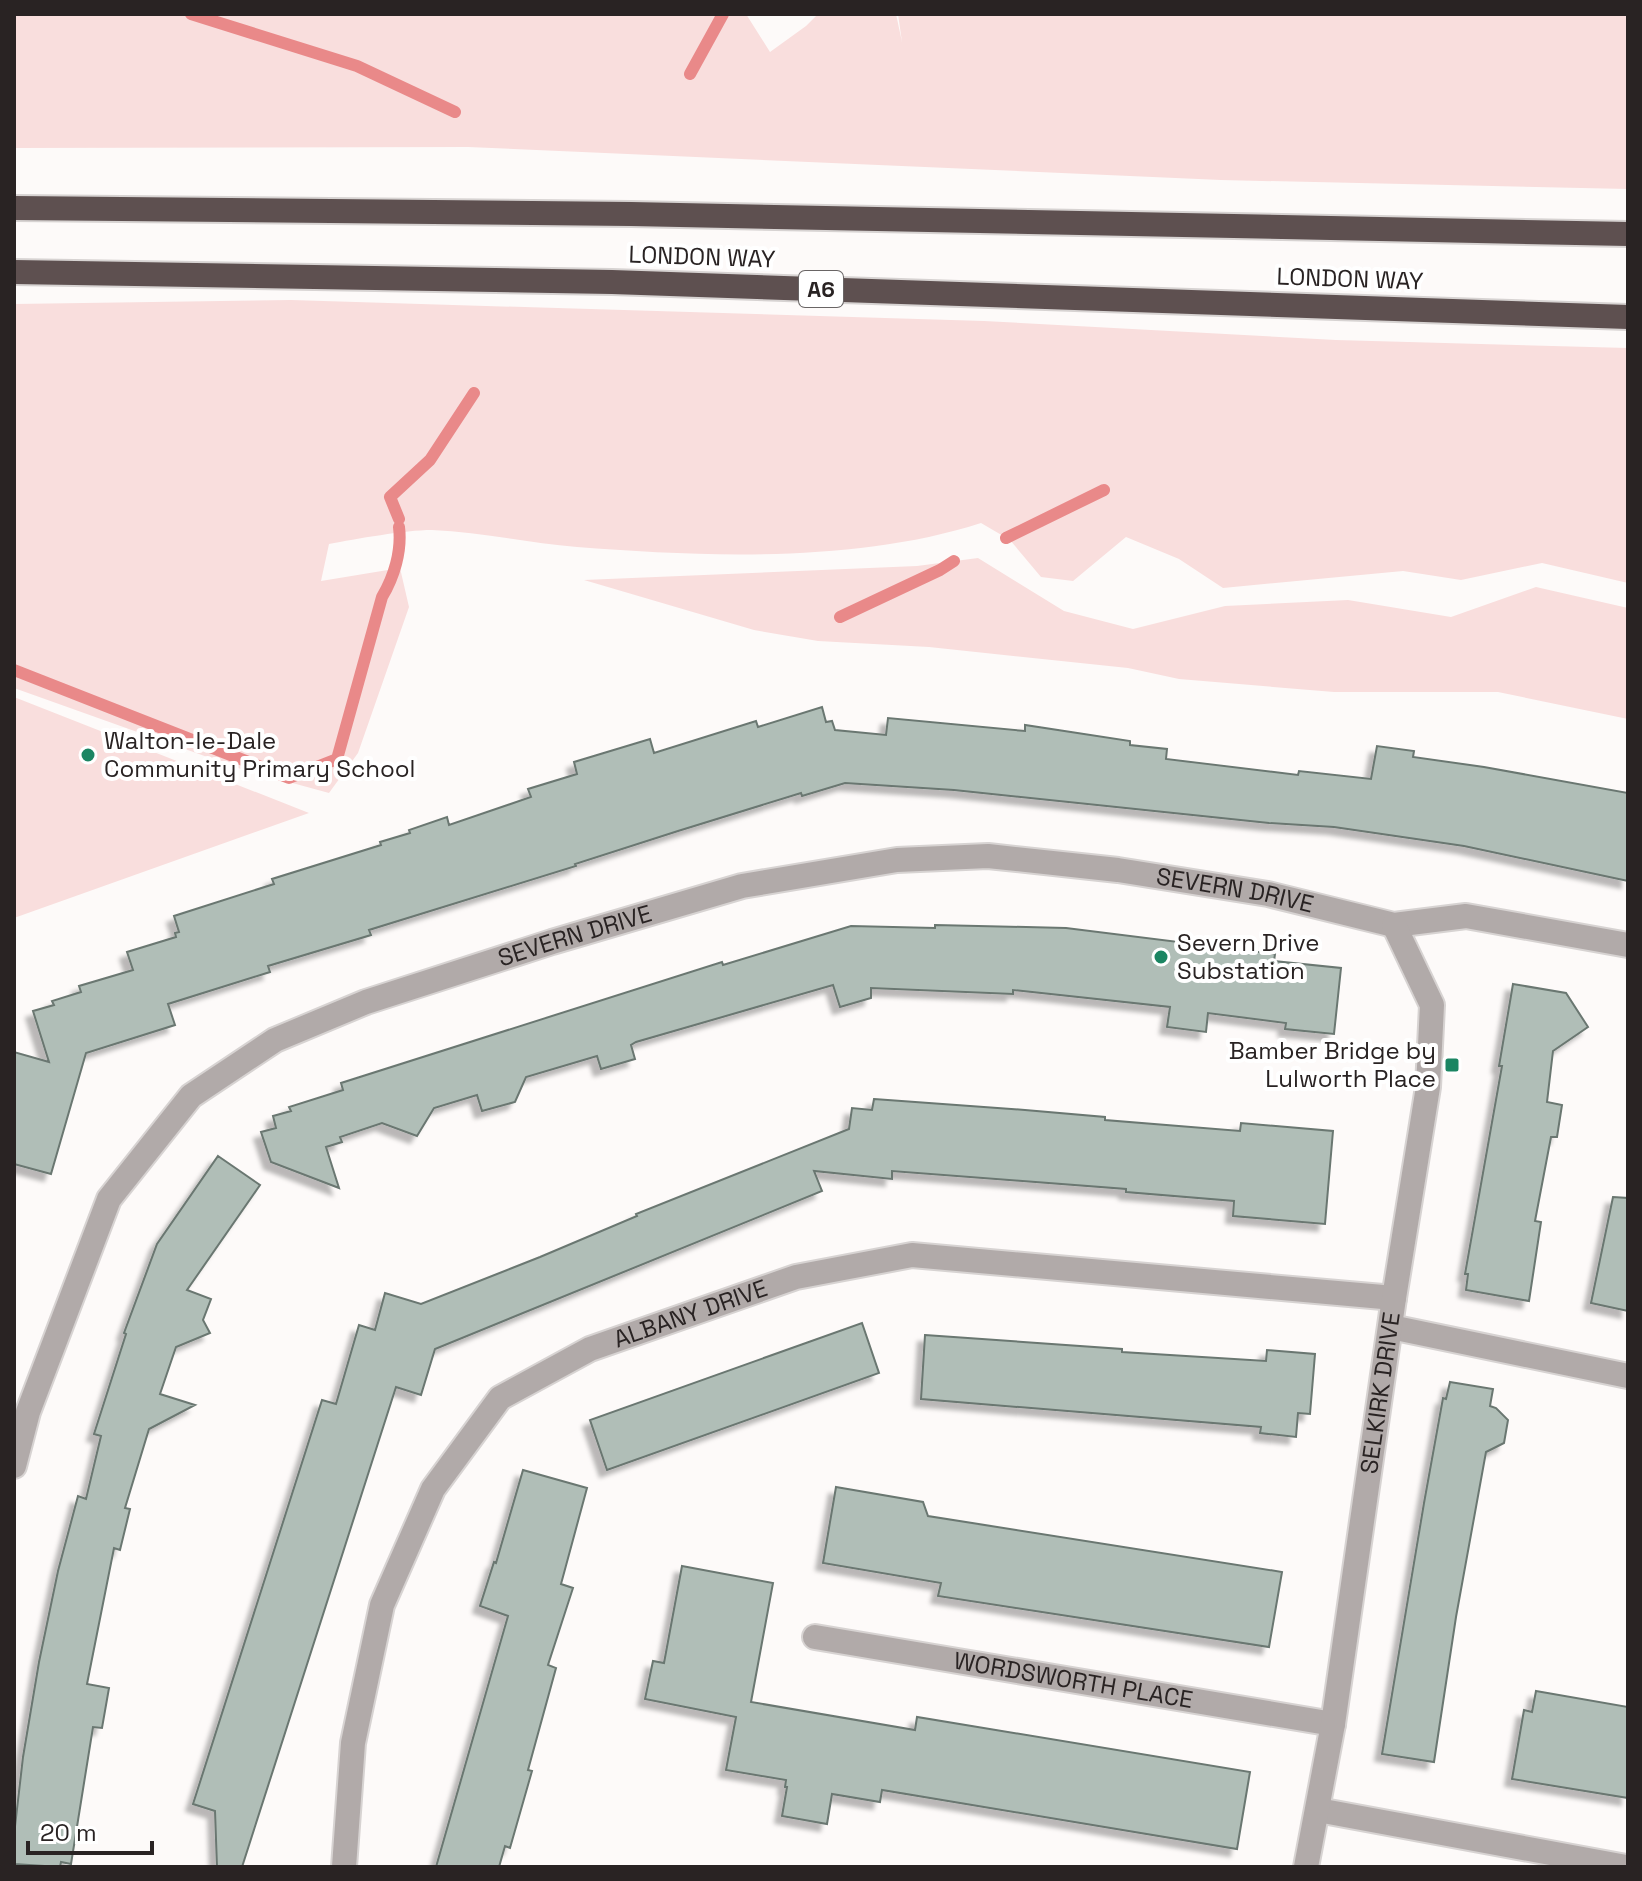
<svg xmlns="http://www.w3.org/2000/svg" width="1642" height="1881" font-family="'Space Grotesk',sans-serif">
  <defs>
    <filter id="shadow"><feDropShadow dx="-7" dy="7" stdDeviation="2" flood-color="#0004"/></filter>
  </defs>
  <rect width="100%" height="100%" fill="#fdfaf9"/>
  <path fill="#f9dedd" d="M14,14H746L770,52L806,26L818,14H896L902,42L898,14H1628V189L1221,180L468,147L14,148Z
    M291,300L984,321L1336,340L1628,348V583L1542,563L1461,580L1403,571L1223,588L1179,559L1126,537L1073,581L1041,577L1010,540L981,523C857,563 705,557 577,547C528,543 480,532 432,530C405,530 356,539 329,544L321,581L400,568L409,607L358,753L329,793L241,769L14,688V304Z
    M978,558L1064,611L1133,629L1225,606L1348,600L1451,617L1536,587L1628,608V719L1498,692H1334L1179,679L1128,668L929,647L818,641L754,630L584,580L917,566Z
    M14,697L309,813L14,918Z"/>
  <g fill="none" stroke-linecap="round" stroke-linejoin="round">
    <path stroke="#e98989" stroke-width="12" d="M191,14L357,66L455,112
      M690,74L723,14
      M399,519L390,497L430,460L474,393
      M1006,538L1104,490
      M840,617L940,570L954,561
      M14,670L289,778L337,759L382,597C394,577 402,551 399,527"/>
  </g>
  <path fill="#b0beb7" stroke="#6a7771" stroke-width="2" filter="url(#shadow)" d="M822,707L826,722L832,721L835,730L886,735L888,718L1025,731V725L1130,741V745L1167,749L1166,759L1298,775L1299,771L1371,779L1377,746L1414,751L1413,757L1484,767L1628,793V881L1464,846L1334,827L1269,823L954,790L845,783L802,796L801,793L678,831L575,864L576,866L369,930L371,935L268,966L270,972L168,1004L175,1025L86,1053L51,1174L14,1164V1052L49,1062L33,1011L54,1005L52,1001L81,992L79,986L133,970L127,952L176,937L175,933L179,932L174,916L274,884L272,879L381,845L380,842L410,833L409,830L447,817L449,825L531,797L528,789L577,774L574,762L650,739L654,753L756,721L758,727Z
    M935,925L1066,928L1275,954L1274,961L1341,968L1334,1034L1285,1029L1286,1023L1208,1013L1206,1032L1167,1027L1170,1007L1013,990V994L871,988V998L840,1007L833,985L636,1042L631,1045L635,1059L601,1069L597,1056L526,1077L515,1102L482,1111L477,1095L434,1108L417,1136L382,1123L340,1137L342,1142L326,1147L339,1188L271,1162L261,1132L276,1128L273,1116L291,1111L289,1107L343,1090L341,1083L722,962L723,965L851,926L935,928Z
    M1513,984L1566,993L1588,1027L1553,1051L1547,1102L1562,1105L1557,1137H1551L1535,1221L1541,1222L1529,1301L1466,1290L1468,1274H1465L1502,1066H1499Z
    M874,1099L1025,1110L1105,1117V1120L1240,1131L1241,1123L1333,1131L1325,1224L1233,1216L1234,1201L1126,1192V1189L892,1171V1179L814,1171L822,1191L435,1349L421,1395L396,1387L242,1867H217L215,1811L193,1804L322,1400L336,1404L359,1325L375,1330L385,1293L421,1304L540,1257L637,1216L636,1214L849,1129L852,1108L872,1110Z
    M218,1156L260,1185L187,1290L211,1299L203,1320L210,1333L176,1347L160,1394L195,1405L149,1429L125,1508L130,1509L120,1550L114,1548L87,1684L109,1688L102,1728L93,1727L71,1864L61,1862L60,1867L14,1864V1835L23,1757L39,1662L58,1571L78,1496L86,1499L101,1436L94,1434L126,1334L124,1333L157,1244Z
    M1613,1197L1628,1198V1311L1591,1303Z
    M862,1323L879,1373L607,1470L590,1420Z
    M925,1335L1122,1349V1352L1266,1361L1267,1350L1315,1354L1310,1414L1298,1413L1296,1437L1260,1433L1261,1427L921,1399Z
    M1450,1382L1493,1389L1490,1406L1496,1408L1508,1420L1504,1443L1486,1452L1456,1617L1434,1762L1382,1754L1424,1503L1443,1398L1446,1399Z
    M523,1470L587,1488L561,1584L573,1588L548,1665L556,1668L528,1770L532,1771L510,1848L505,1846L499,1867H436L508,1616L480,1606L494,1562L496,1563Z
    M836,1487L923,1502L928,1516L1282,1572L1269,1647L938,1596L941,1583L823,1563Z
    M682,1566L773,1583L751,1702L915,1730L917,1717L1250,1772L1237,1849L882,1790L880,1802L832,1794L827,1824L782,1816L787,1787H785L786,1780L726,1770L736,1717L645,1699L653,1661L664,1663Z
    M1536,1691L1628,1707V1798L1512,1779L1524,1710L1532,1712Z"/>
  <g fill="none" stroke-linecap="round" stroke-linejoin="round">
    <defs>
      <g id="street">
        <path d="M1391,1327L1628,1376"/>
        <path id="s1" d="M14,1466L28,1412L109,1199L191,1096L275,1040L366,1002L552,942L742,886L897,860L988,856L1118,870L1268,894L1394,925L1466,916L1628,945"/>
        <path id="s2" d="M815,1637L1333,1724"/>
        <path d="M1318,1810L1626,1867"/>
        <path id="s3" d="M344,1867L353,1743L382,1605L433,1489L500,1398L590,1349L796,1277L912,1255L1394,1298"/>
        <path id="s4" d="M1306,1867L1333,1724L1394,1298L1428,1087L1432,1005L1394,925"/>
      </g>
      <path id="highway" d="M14,208L631,214L1628,234
        M14,272L612,282L1628,317"/>
    </defs>
    <use href="#street" stroke="#d7d3d2" stroke-width="28"/>
    <use href="#highway" stroke="#d7d3d2" stroke-width="28"/>
    <use href="#street" stroke="#b1aaa9" stroke-width="24"/>
    <use href="#highway" stroke="#5e5050" stroke-width="24"/>
  </g>
  <g fill="#1b8562" stroke="#fff" stroke-width="3">
    <circle cx="88" cy="755" r="8"/>
    <circle cx="1161" cy="957" r="8"/>
    <rect x="1444" y="1057" width="16" height="16" rx="4"/>
  </g>
  <g text-anchor="middle" stroke-width="8" stroke-linejoin="round" paint-order="stroke">
    <rect fill="#fff" stroke="#696565" stroke-width="2" x="799" y="271" width="44" height="36" rx="6"/>
    <g font-size="22" font-weight="bold" fill="#292323">
      <text x="821" y="297">A6</text>
    </g>
    <g font-size="24" fill="#292323" stroke="#fff">
      <text transform="translate(702 257) rotate(2)" y="8">LONDON WAY</text>
      <text transform="translate(1350 279) rotate(2)" y="8">LONDON WAY</text>
      <text dy="8" stroke="none"><textPath href="#s1" startOffset="1506">SEVERN DRIVE</textPath></text>
      <text dy="8" stroke="none"><textPath href="#s1" startOffset="834">SEVERN DRIVE</textPath></text>
      <text dy="8" stroke="none"><textPath href="#s3" startOffset="714">ALBANY DRIVE</textPath></text>
      <text dy="8" stroke="none"><textPath href="#s4" startOffset="480">SELKIRK DRIVE</textPath></text>
      <text dy="8" stroke="none"><textPath href="#s2" startOffset="262">WORDSWORTH PLACE</textPath></text>
    </g>
    <g font-size="24" fill="#292323" stroke="#fff" text-anchor="start">
      <text x="104" y="749">Walton-le-Dale<tspan x="104" dy="28">Community Primary School</tspan></text>
      <text x="1177" y="951">Severn Drive<tspan x="1177" dy="28">Substation</tspan></text>
      <text x="1436" y="1059" text-anchor="end">Bamber Bridge by<tspan x="1436" dy="28">Lulworth Place</tspan></text>
    </g>
  </g>
  <rect width="1642" height="1881" fill="none" stroke="#292323" stroke-width="32"/>
  <path d="M28 1841v12h124v-12" fill="none" stroke="#292323" stroke-width="4"/>
  <text x="40" y="1841" font-size="24" fill="#292323" stroke="#ffffff" stroke-width="6" paint-order="stroke">20 m</text>
</svg>
